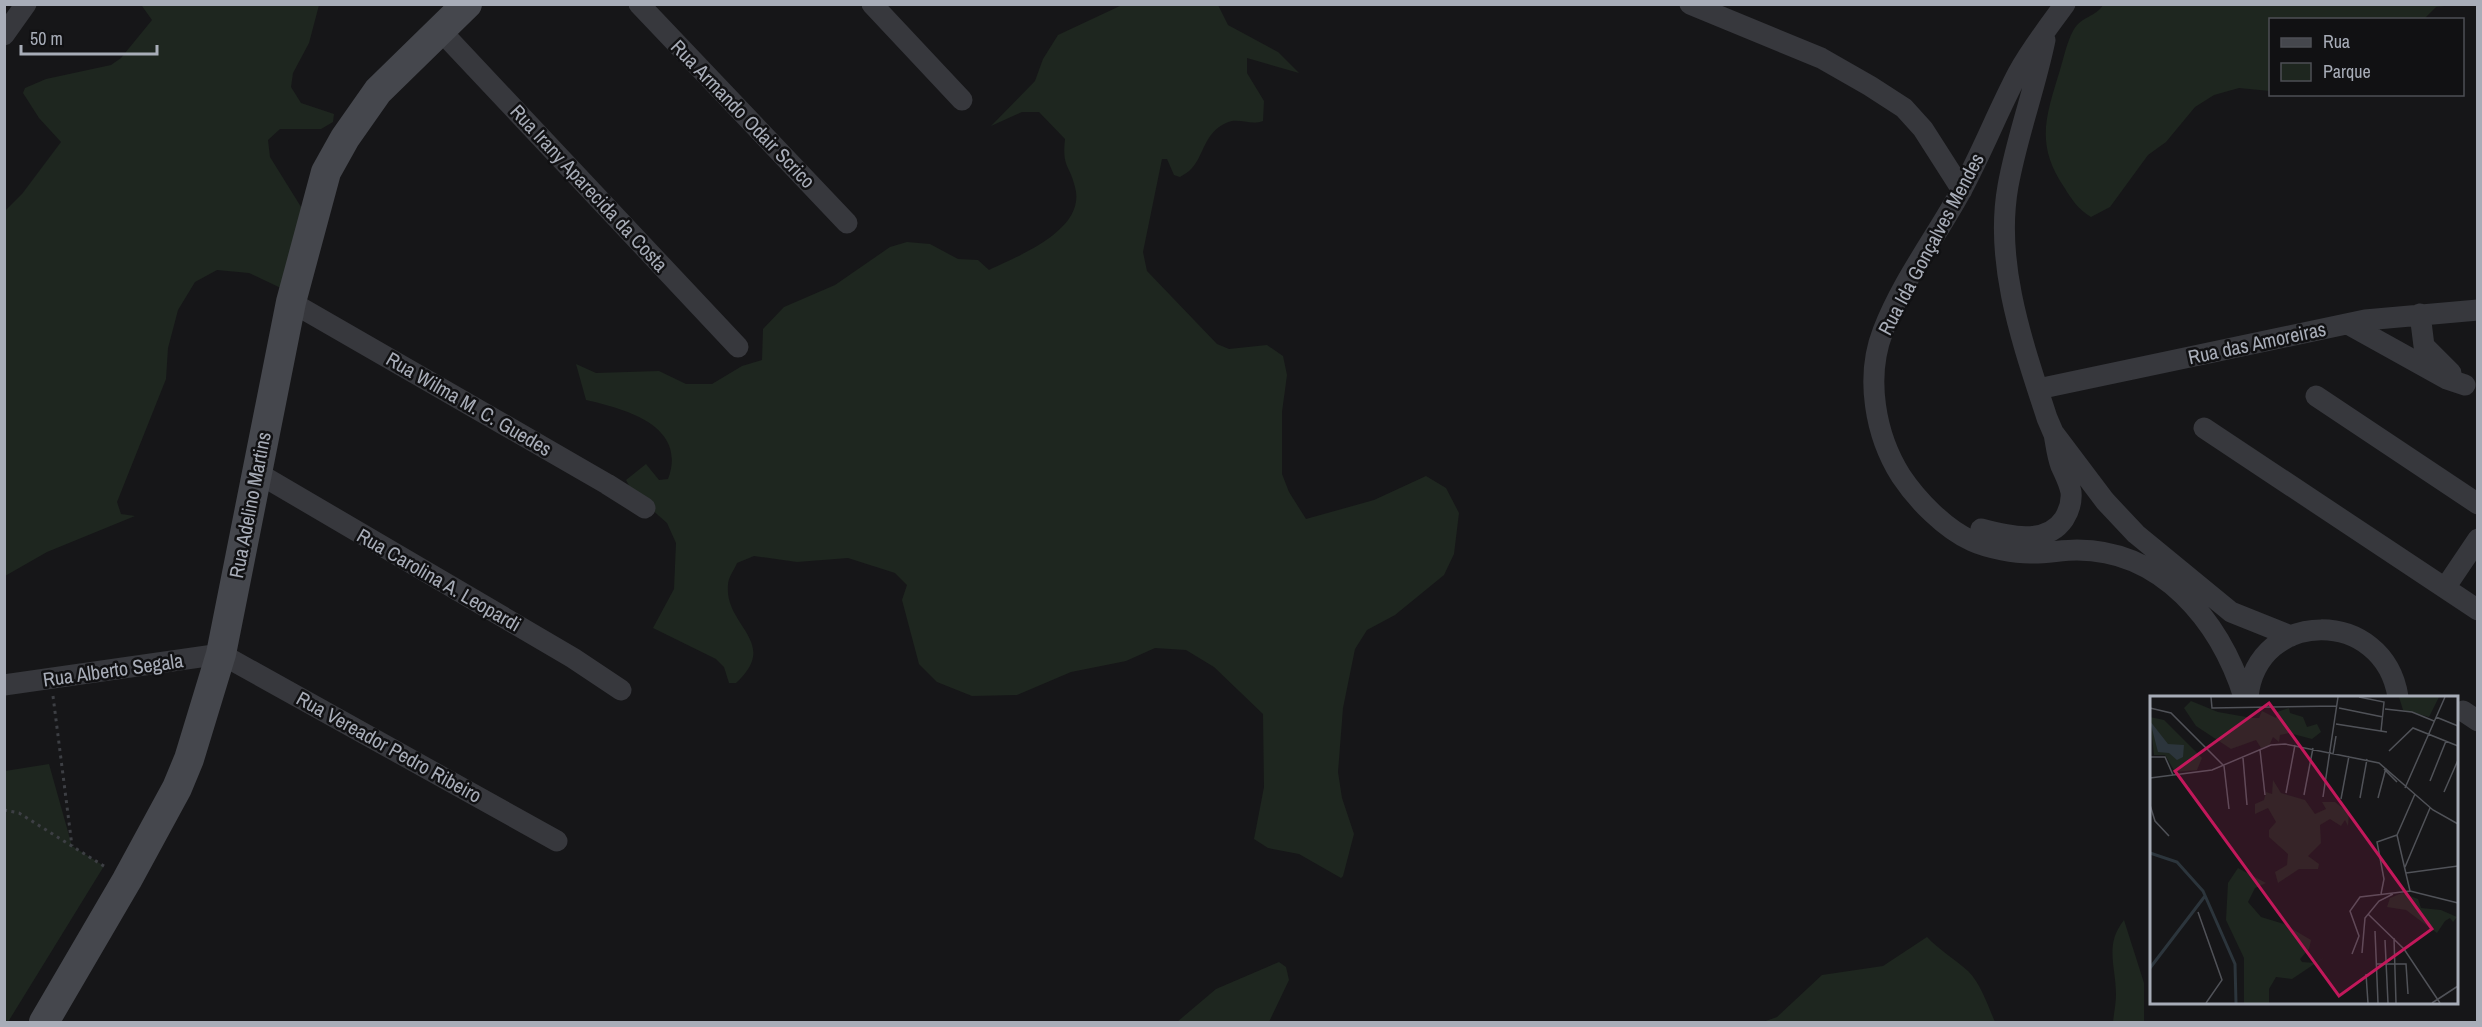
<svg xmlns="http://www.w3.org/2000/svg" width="2482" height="1027" font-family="'Archivo Narrow',sans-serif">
  <rect width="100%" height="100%" fill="#161618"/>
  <path fill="#1e261f" d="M138,5H319L309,43L293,73L291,87L301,103L334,114L333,122L321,129H280L268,140L270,157L311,223L285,290L249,273L217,270L195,282L178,310L168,348L166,379L117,502L121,514L135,516L47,552L5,576V211L22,194L61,142L39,118L23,93L25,88L46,79L111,65L121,58L152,20L142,6Z
    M1122,5H1218L1228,25L1278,52L1299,73L1247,58V73L1264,101L1263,121C1250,126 1238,117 1226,123C1204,133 1204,155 1192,168C1189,172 1184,174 1180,177L1174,175L1167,159H1162L1143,252L1147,271L1217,344L1229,349L1267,345L1283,356L1287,375L1282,412V474L1289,492L1306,519L1374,500L1426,476L1446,488L1459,513L1454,554L1444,575L1395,615L1367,630L1355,649L1343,708L1338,772L1342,798L1354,834L1343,876L1341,878L1299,854L1268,848L1254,839L1264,787L1263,714L1214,667L1186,650L1155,648L1126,661L1071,672L1017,695L972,696L937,682L919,664L902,600L907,585L895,573L848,558L797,562L754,556L737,563C734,570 728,578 728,585C724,626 781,642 736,683H729L724,667L716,659L653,628L674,589L676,543L667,523L633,493L626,480L646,464L659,480L668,479C688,426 626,409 586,400L576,364L596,373L659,371L686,384H712L742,366L762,360L763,329L784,307L835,285L890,247L907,242L930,244L958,259L978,260L989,270C1018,256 1087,230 1075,187C1069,163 1062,168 1065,139L1039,112H1022L991,126L1035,81L1043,59L1058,35Z
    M2103,5V4L2453,5L2436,7L2424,19L2270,20V91L2239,88L2214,95L2195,107L2166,142L2148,155L2110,207L2091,217C2078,209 2072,200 2064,187C2035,144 2046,116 2060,70C2064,57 2067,42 2073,31C2082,15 2095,18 2103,5Z
    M49,764L72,846L104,866L8,1022H5V771Z
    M2124,920L2144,983V1022H2113C2114,1013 2116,1003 2116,994C2116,966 2104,945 2124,920Z
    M1927,937C1939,950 1955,959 1968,971C1981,984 1988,1006 1995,1022H1763L1777,1017L1822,975L1883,966Z
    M1279,962L1286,967L1289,980L1269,1022H1177L1216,989Z"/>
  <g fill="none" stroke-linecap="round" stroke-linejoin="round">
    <path stroke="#3d3f44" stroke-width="3" stroke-dasharray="3 4.5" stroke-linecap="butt" d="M53,696L72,846
      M4,810L19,813L107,868"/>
    <path stroke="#37383d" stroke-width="21" d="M639,4L847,223
      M872,4L962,100
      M1690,4L1821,58L1870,86L1904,108L1923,129L1962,190
      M2065,4C2049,26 2031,49 2018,73C1998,111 1982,152 1961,191C1936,237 1902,281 1883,331C1865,377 1875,435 1901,476C1917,500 1945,529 1972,541C1987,548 2017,554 2034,553C2048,553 2063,550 2077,550C2162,550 2220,621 2244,697
      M440,30L738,347
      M4,35L26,4
      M2045,40C2035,89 2017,136 2008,186C1994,264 2023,344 2047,418L2053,432L2105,501L2136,534L2231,612L2291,636
      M291,302L607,484L645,508
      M2420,314L2424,346L2451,373
      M2348,324L2447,379L2465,385
      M2038,389L2365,320L2478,310
      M2316,396L2478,504
      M2204,428L2478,610
      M256,472L573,658L621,690
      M1981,529C2007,536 2046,546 2064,519C2069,511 2072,502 2071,492C2069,482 2065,475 2061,466C2057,456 2056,444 2054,434
      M2445,588L2478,539
      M4,685L221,654L557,841
      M2248,697C2257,608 2384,607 2398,697
      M2463,711L2478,721"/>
    <path stroke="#45474d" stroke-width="30" d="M44,1022L127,880L177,788L189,759L221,654L291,302L326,172L345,138L378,91L467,4"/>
  </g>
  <g text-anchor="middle" stroke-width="5" stroke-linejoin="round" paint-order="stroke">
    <g font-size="20" fill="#a8adb8" stroke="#111113">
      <text transform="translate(743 114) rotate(46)" y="7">Rua Armando Odair Scrico</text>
      <text transform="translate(589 188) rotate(47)" y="7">Rua Irany Aparecida da Costa</text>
      <text transform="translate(1931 244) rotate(-62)" y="7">Rua Ida Gonçalves Mendes</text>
      <text transform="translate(2257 343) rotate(-12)" y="7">Rua das Amoreiras</text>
      <text transform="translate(469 404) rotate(30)" y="7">Rua Wilma M. C. Guedes</text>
      <text transform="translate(250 505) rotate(-79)" y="7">Rua Adelino Martins</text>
      <text transform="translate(439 580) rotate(30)" y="7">Rua Carolina A. Leopardi</text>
      <text transform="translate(113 670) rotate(-8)" y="7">Rua Alberto Segala</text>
      <text transform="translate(389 747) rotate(29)" y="7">Rua Vereador Pedro Ribeiro</text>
    </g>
  </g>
  <g transform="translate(2150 696)">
    <rect width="308" height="308" fill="#161618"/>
    <path d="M249,1H289L279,21L253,14ZM41,5L68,16L102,22H109L112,15L126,22L127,16L139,12L140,17L153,21L157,31L167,28L171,36L162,43L139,37L130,39L129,46L123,41L119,50L111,52L106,44L81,53L46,30L34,12ZM0,21L14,24L52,62L47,74L25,76L15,59H4ZM123,84L131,97L155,104L165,118L176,113L172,106H185L199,117L198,130L195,124L191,130L180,123L170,129L171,147L158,160L169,168L168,173H149L128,187L125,176L137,169L138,158L119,141V134L126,126L118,112L105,118V108L114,104L116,96L122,98ZM88,172L116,187L105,192L98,206L111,221L134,228L161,244L159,253L150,263L152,266L165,267L175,261L142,283L126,281L119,293V307H94V262L76,224L78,187ZM252,197L268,203L271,212L291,214L307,221L303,226L300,222L295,225L287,237L256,214L237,211L240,202Z" fill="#1e261f"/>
    <path d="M0,25L18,48L34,49L33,61L27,64L19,57L8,56Z" fill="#2c353c"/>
    <path fill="none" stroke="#2c353c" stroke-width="3" d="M0,157L27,166L53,195L85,268L86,307M0,272L55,200"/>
    <path fill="none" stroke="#505258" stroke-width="1.5" d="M61,1L62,12L187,10M209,1L234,6L231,35M0,12L21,17L74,70L79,113M189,12L233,21M235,13L262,16L284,25M286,21L308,30M186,28L237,36M110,54L115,99M239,55L263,32L308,50M183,58L186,40M0,61H15L23,79M93,62L97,109M234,73L247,86M0,82L62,74L121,49L135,48L229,67L283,114L308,128M280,85L296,45M255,92L295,1M294,96L308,64M136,97L145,49M154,99L163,52M173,101L188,1M210,102L217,63M228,102L236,72M191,103L199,60M0,109L5,125L19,140M255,171L280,112M256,177L308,170M260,195L247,139L265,98M231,198L234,183L227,146L247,139M48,216L72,284L56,307M218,218L254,253L290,307M225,235L228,307M244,242L246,307M235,244L238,307M212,257L215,222L229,205L243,198M202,258L209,240L200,215L210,201L260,195L308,207M226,268H256L258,298M216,278L218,307M282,307L308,290"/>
    <path fill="#c2185b" fill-opacity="0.15" stroke="#c2185b" stroke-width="3" d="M119,7L282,233L189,300L25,75Z"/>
    <rect width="308" height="308" fill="none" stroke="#a8adb8" stroke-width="3"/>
  </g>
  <rect width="2482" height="1027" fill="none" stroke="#a8adb8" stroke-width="12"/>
  <rect x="2269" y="18" width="195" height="78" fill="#111113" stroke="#4d4f55" stroke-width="1.5"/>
  <rect x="2281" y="38" width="30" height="9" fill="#45474d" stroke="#4d4f55" stroke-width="1.5"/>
  <text x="2323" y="48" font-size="18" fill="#a8adb8">Rua</text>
  <rect x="2281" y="63" width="30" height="18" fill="#1e261f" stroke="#4d4f55" stroke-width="1.5"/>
  <text x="2323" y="78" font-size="18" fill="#a8adb8">Parque</text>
  <path d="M21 45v9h136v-9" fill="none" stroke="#a8adb8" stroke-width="3"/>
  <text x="30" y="45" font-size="18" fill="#a8adb8" stroke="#111113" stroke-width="4.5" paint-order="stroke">50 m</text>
</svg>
